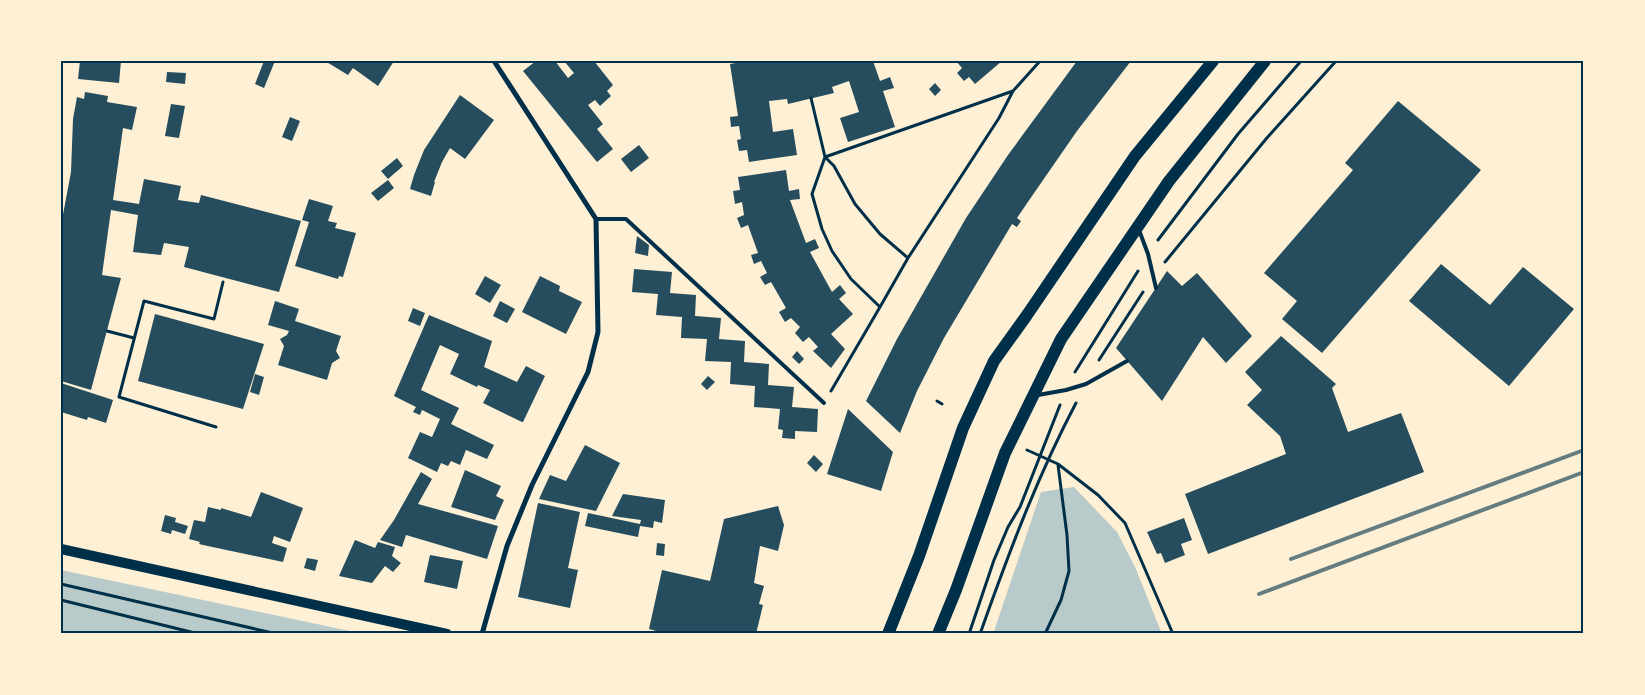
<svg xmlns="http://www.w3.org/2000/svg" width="1645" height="695" font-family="Manrope,sans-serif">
  <rect width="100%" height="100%" fill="#fdf0d5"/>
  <path fill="#b9caca" d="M1074,487L1117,532L1135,567L1162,634H993L1041,492Z
    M61,570L364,634H61Z"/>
  <path fill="#264d5e" d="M80,61H121L119,83L78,79Z
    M264,61H275L264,88L255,84Z
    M325,61H394L378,86L353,68L348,75Z
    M536,61H555L568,78L574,73L564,61H580L582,63L584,61H594L613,85L607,91L611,96L600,106L595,100L588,105L603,124L597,129L613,149L597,162L523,71Z
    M747,61H873L880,81L890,77L894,88L883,91L895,127L848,142L840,118L859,112L849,81L832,87L834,93L788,104L787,99L769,101L773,132L793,129L797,155L749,162L747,150L739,151L737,140L741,139L739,126L731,127L730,117L738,116L730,64Z
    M956,61H1002L975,84L969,77L964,81L957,73L962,68Z
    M1077,61H1131L1077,131L1032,196L1017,218L1021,221L1017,227L1012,224L944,338L917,391L900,433L866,401L897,339L966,218L1008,155Z
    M167,72L186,73L185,84L166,82Z
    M935,83L941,90L935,96L929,89Z
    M85,92L108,96L107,102L137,107L132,130L123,128L113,200L139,204L144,179L181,186L178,200L199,203L201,195L301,221L279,292L184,267L189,247L164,243L161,255L133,252L138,215L111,210L102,275L121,278L91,390L61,381V225L71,172L73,119L77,97L84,99Z
    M460,95L494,120L465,159L450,148L442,162L434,182H435L431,196L410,189L414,175L424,150Z
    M1398,101L1481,170L1322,353L1282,319L1297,301L1264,273L1353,170L1345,163Z
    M171,104L185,106L179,138L165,136Z
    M290,117L300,121L292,141L282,137Z
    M639,145L649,158L631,172L621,159Z
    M397,158L403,166L388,179L381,171Z
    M786,170L789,191L799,189L800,199L790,200L806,243L815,239L819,248L810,252L832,292L840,285L846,293L839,299L853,314L831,334L845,349L831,368L813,351L818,347L809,337L803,342L795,333L800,327L791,318L785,322L779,312L786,308L771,282L765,285L760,277L767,273L761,261L754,264L751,255L758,253L748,225L741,228L737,218L744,215L742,202L735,204L733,191L740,190L738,177Z
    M388,180L394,188L378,201L371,193Z
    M309,199L333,206L328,221L337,223L335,228L356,233L343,277L339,276L338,279L295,266L309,222L302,220Z
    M637,236L649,245L648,256L635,253Z
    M1441,264L1490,305L1523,267L1574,309L1509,386L1409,301Z
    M634,269L672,272L670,293L696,295L695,316L721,318L719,339L745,341L744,362L769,364L768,385L794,387L792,407L818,409L817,432L795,431V439L782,438L783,430L778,429L780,409L754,407L755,386L730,384L731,362L705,361L707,339L681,338L682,317L656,315L658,294L632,292Z
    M1167,271L1182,286L1197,273L1252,336L1226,363L1203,337L1162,401L1116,348Z
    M485,276L501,285L490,303L475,294Z
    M540,276L560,286L559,291L582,302L566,334L522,312Z
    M275,301L299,309L295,321L341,336L336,351L340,358L332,363L327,380L278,365L284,346L280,339L287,335L289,331L268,325Z
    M500,301L515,309L507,323L493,316Z
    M413,308L425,313L420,326L408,321Z
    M155,314L264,344L243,409L138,381Z
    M429,315L492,341L484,367L517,382L526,366L545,376L523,422H522L483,403L490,390L478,385L477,387L450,374L459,354L440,345L421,390L459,408L451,424L494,445L487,459L466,450L460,465L451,461L448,466L441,463L437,472L408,458L420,432L432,437L440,419L422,410L420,415L413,412L416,407L394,396Z
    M1281,336L1336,384L1332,388L1348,432L1401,413L1424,472L1208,554L1185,494L1286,454L1280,436L1247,405L1262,390L1245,372Z
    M797,351L804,359L799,364L792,357Z
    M255,374L264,377L259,395L250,392Z
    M708,376L715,382L707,390L701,384Z
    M61,383L113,400L106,423L88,417L87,420L61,412Z
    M848,409L893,452L881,491L827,474Z
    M585,445L620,463L596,511L539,499L550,475L566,481Z
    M814,455L823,464L816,472L807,463Z
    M465,470L501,486L496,496L504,500L495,520L451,507Z
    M421,472L432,479L418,504L498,526L487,559L406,535L402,547L380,540L394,520Z
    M261,492L303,508L290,542L274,536L272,543L287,548L283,562L203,545L199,544L200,542L189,539L194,520L205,522L208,507L221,510V508L251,517Z
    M623,494L665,500L662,523L654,521L653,528L640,526L638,537L585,526L588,513L640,524L641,520L612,516Z
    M538,503L580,512L568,568L578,570L570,608L518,597Z
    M778,506L784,525L778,551L760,546L754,583L764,586L759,604L763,605L756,634H667L649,629L662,570L710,581L724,519Z
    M165,515L176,518L175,522L188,526L185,534L172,530L171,534L161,531Z
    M1184,518L1192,540L1181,544L1185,555L1165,563L1161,553L1157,554L1147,532Z
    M355,540L375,548L378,542L395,547L392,556L401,563L393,572L385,566L372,583L339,576Z
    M657,543L665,544L664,556L656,555Z
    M430,555L463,561L457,589L424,582Z
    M307,558L318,560L315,571L304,568Z"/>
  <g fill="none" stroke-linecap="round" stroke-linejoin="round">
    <path stroke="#003049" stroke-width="3" d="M811,98L825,157L834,166L855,204L880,234L908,258L999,118L1013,91
      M1158,240L1238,134L1301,61
      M908,258L880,307L851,279L832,251L822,229L812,194L825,157L1013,91L1040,61
      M1165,262L1266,139L1336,61
      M107,331L134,338
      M1099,360L1143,292
      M1075,372L1138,271
      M831,391L880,307
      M937,401L942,404
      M216,427L119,397L144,301L214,319L223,282
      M1027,450L1058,464L1098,495L1125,523L1173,634
      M61,584L277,634
      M61,600L199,634
      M969,634L994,560L1008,527L1020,507L1060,405
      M980,634C1008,555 1037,477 1076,403
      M1045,634L1061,600L1069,571L1067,535L1058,465"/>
    <path stroke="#003049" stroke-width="4" d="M1582,61L1584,62
      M596,219H626L824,403
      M1139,230L1148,254L1156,288
      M1038,395L1066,390L1086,384L1127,361"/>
    <path stroke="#003049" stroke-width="5" d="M482,634L507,546L532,485L588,372L598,332L596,219L494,61"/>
    <path stroke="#003049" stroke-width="10" d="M61,549L447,634"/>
    <path stroke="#003049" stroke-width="12" d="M888,634L919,556L963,428L994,361L1027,315L1135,156L1213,61
      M938,634L956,590L1005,453L1061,339L1169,181L1265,61"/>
    <path stroke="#657d81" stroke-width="4" d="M1291,559L1584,450
      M1259,594L1584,472"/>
  </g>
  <rect width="1645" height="695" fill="none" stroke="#fdf0d5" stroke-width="125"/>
  <rect x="62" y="62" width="1520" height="570" fill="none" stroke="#003049" stroke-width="2"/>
</svg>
